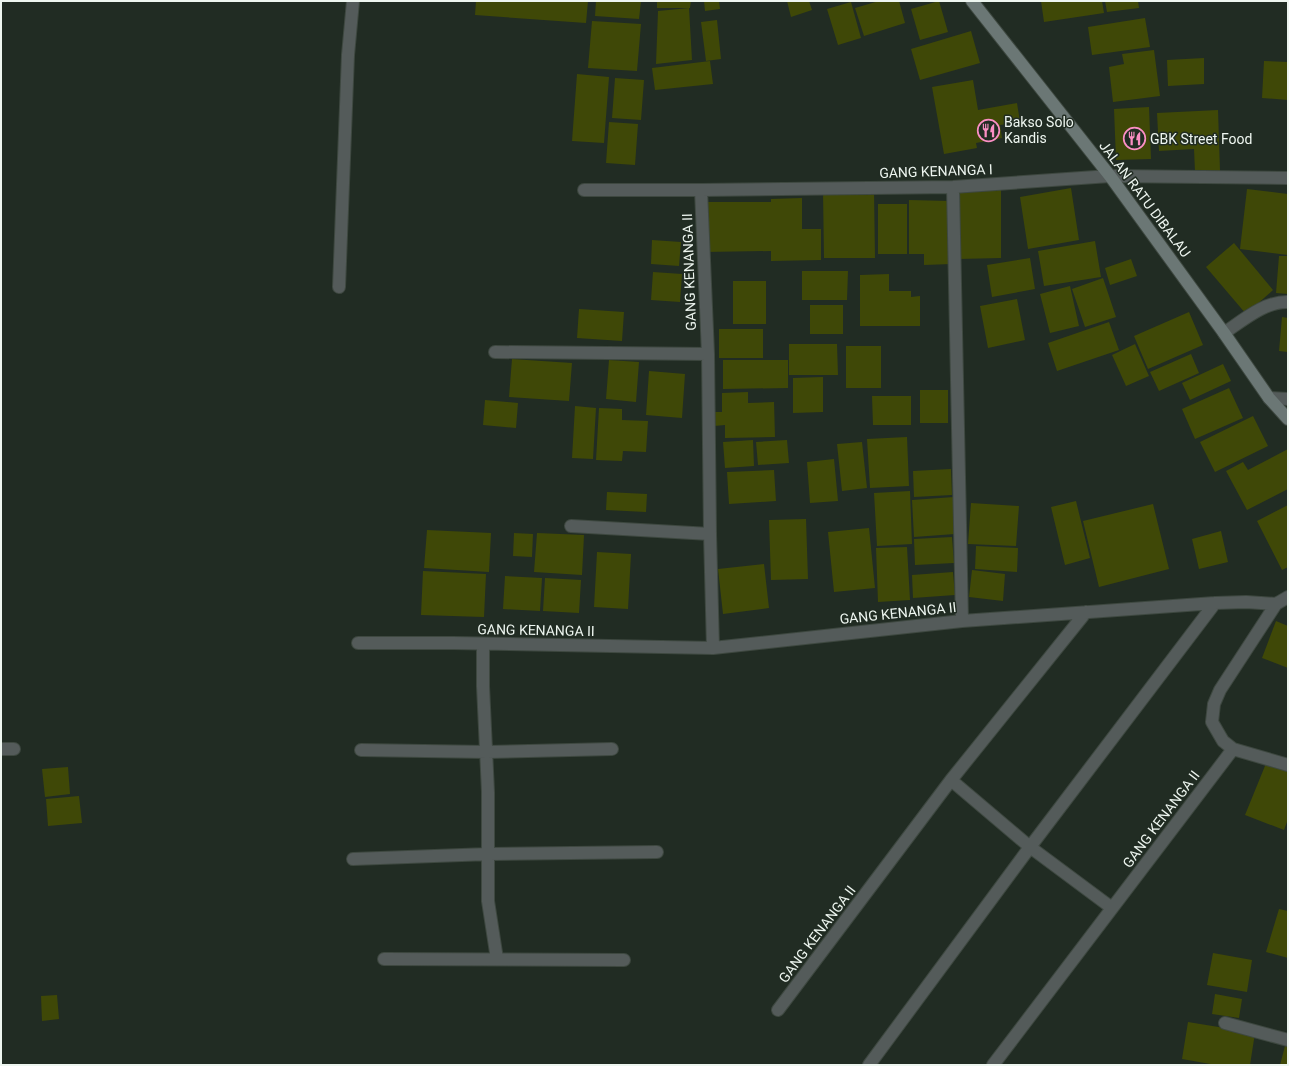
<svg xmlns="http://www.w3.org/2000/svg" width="1289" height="1066" font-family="Roboto,sans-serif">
  <rect width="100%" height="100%" fill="#212c23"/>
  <path fill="#3f4807" d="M476,1H588L586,23L475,15Z
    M596,1H641L639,19L595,16Z
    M657,1H691L690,8H657Z
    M704,1H719L720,9L705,11Z
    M787,1H809L812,10L791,17Z
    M879,1H899L905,23L864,36L855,8Z
    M939,1L948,32L920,40L911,9Z
    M1041,1H1102L1104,13L1044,22Z
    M1105,1H1138L1139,8L1107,12Z
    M851,2L861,38L838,45L827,9Z
    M689,8L692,60L656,64L658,11Z
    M1145,18L1150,47L1092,55L1088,27Z
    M717,20L721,59L706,61L701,22Z
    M592,21L641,24L637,71L588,68Z
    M971,31L980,63L920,80L911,49Z
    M1154,50L1160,96L1113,102L1109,67L1124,64L1122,54Z
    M1204,58V84L1168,86L1167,60Z
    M710,61L713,84L655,90L652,68Z
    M1264,61L1288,62V100L1262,98Z
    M577,74L609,77L604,143L572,141Z
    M615,78L644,80L641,120L612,118Z
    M973,80L978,110L1017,103L1020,122L1000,125L1002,138L976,143L977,148L944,154L932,87Z
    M1149,107L1151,159L1116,160L1114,109Z
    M1218,110L1220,171L1195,172L1194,149L1159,151L1157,113Z
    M609,122L638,124L635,165L606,163Z
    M1071,188L1079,240L1028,249L1020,197Z
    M958,189H1001V258L958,259Z
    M1247,189L1288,194V255L1240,249Z
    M823,191H874L875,258H824Z
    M802,198V229H821V260L771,261V251L704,252V202H771V222V199Z
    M909,200L950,201L952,264L924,265V254H909Z
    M878,204H907V254H878Z
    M652,240L681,242L679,266L651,264Z
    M1095,241L1101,277L1044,286L1038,251Z
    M1234,243L1273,290L1246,314L1206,267Z
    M1279,256H1288V294L1276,293Z
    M1030,258L1035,289L992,297L987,265Z
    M1131,259L1137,276L1110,285L1105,268Z
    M802,271H848L847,300H802Z
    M653,272L682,274L680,302L651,300Z
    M889,274V291H911V297L920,296V326H860V275Z
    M1103,278L1116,317L1085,327L1072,289Z
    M733,281H766V324H733Z
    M1070,286L1079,326L1050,333L1040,294Z
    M1017,299L1025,340L988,348L980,306Z
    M810,305H843V334H810Z
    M579,309L624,312L622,341L577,338Z
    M1189,312L1203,345L1148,369L1134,336Z
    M1282,317L1288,318V352L1279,351Z
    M1109,322L1119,350L1057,371L1048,343Z
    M719,329H763V358H719Z
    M789,344H837L838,375H789Z
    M1135,344L1149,376L1126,386L1112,355Z
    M846,346H881V388H846Z
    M1191,354L1199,373L1159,391L1150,372Z
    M512,359L572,363L569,401L509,397Z
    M609,360L639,362L636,402L606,399Z
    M723,360H788V388L723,389Z
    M1223,364L1231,381L1190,400L1182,383Z
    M649,371L685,374L682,418L646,415Z
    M823,377V412L793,413V378Z
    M1229,388L1243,418L1195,439L1182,409Z
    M920,390H948V423H920Z
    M748,392V403L774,402L775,437L725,438V425L714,426L713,412H722V393Z
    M872,396H911V425H873Z
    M485,400L518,403L516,428L483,425Z
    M575,406L596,408L593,459L572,458Z
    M599,408L622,409V420L648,421L646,452L623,451L622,461L596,460Z
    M1253,416L1268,446L1215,472L1200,442Z
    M907,437L909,486L870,488L867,439Z
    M753,440L754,466L725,468L723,442Z
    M787,440L789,463L758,465L756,442Z
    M862,442L867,488L842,491L837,444Z
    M1288,449V489L1247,510L1226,471L1243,462L1248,470Z
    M834,459L838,501L810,503L807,462Z
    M951,469L952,495L914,497L913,471Z
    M774,470L776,501L729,504L727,472Z
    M910,491L912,544L877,546L874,493Z
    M607,492L647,494L646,512L606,510Z
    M954,497L955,534L914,537L912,500Z
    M1076,501L1090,558L1065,565L1051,507Z
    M971,503L1019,506L1016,546L968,544Z
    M1153,504L1169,569L1099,587L1083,521Z
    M1288,505V567L1282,570L1257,521Z
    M806,519L808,579L771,580L769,520Z
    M869,528L875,588L834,592L828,532Z
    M427,530L491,533L489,572L424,568Z
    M1221,531L1228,562L1199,569L1192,539Z
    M514,533L533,534L532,557L513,556Z
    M537,533L584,535L582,575L534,572Z
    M952,537L954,563L915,565L914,539Z
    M976,546L1018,548L1017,572L975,569Z
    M907,547L910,600L878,602L876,548Z
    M597,552L631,554L628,609L594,607Z
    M764,564L769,608L723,614L718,569Z
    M972,570L1005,574L1003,601L969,597Z
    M423,571L486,574L484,617L421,615Z
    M953,572L955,595L913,598L912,575Z
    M505,576L542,578L540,611L503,609Z
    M545,578L581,580L579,613L543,611Z
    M1276,621L1288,626V668L1262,658Z
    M1267,761L1288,770V819L1284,830L1245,815Z
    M68,767L70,794L45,797L42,769Z
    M79,796L82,823L48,826L46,799Z
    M1279,909L1288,911V958L1266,952Z
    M1213,953L1252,960L1247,992L1207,985Z
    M1215,994L1242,999L1239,1018L1212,1014Z
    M57,995L59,1019L42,1021L41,996Z
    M1188,1022L1255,1033L1250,1065H1216L1182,1059Z
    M1285,1046L1288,1047V1065H1280Z"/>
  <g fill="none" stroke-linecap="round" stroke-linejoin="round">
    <defs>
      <path id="minor" d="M953,187L962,621
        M584,190H701L953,187L1110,176L1288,178
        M701,190L708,354L710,534L713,648
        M339,287L348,55L353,1
        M1224,333C1242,321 1265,301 1288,302
        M495,352L708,354
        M1269,398L1288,399
        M571,526L710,534
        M1288,597L1276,604L1220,690L1214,704L1212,722L1223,741L1233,749L1288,765
        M358,643H453L713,648L962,621L1215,603L1246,602L1276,604
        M483,644V686L488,792V901L497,959
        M1,749H14
        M361,750L487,752L612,749
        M951,780L1030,847L1112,908
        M353,859L489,854L657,852
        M384,959L624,960
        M778,1010L951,780L1086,612
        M1225,1023L1288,1040
        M869,1065L1030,847L1215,603
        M993,1065L1233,749"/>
      <path id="secondary" d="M972,1L1110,176L1224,333L1269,398L1288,419"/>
    </defs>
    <use href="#minor" stroke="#3e4840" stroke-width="14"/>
    <use href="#secondary" stroke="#3e4840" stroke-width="14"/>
    <use href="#minor" stroke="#545b5a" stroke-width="12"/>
    <use href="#secondary" stroke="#6b7775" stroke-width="12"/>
  </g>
  <defs>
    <symbol id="restaurant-ring" viewBox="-11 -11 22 22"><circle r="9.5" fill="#212c23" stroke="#fb8fc4" stroke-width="1.5"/><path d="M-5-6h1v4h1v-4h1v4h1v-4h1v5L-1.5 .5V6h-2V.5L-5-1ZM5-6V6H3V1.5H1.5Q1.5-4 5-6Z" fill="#fb8fc4"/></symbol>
  </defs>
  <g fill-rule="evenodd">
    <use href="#restaurant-ring" x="976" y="118" width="25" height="25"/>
    <use href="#restaurant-ring" x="1122" y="126" width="25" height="25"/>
  </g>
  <g text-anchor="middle" stroke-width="3" stroke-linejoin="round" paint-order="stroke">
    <g font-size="14" fill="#eef6f0" stroke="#212c23" text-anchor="start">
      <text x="1004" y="127">Bakso Solo<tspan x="1004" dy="16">Kandis</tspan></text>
      <text x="1150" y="144">GBK Street Food</text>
    </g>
    <g font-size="14" fill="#eef6f0" stroke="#212c23">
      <text transform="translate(936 171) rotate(-2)" y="5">GANG KENANGA I</text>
      <text transform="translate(1145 199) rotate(53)" y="5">JALAN RATU DIBALAU</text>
      <text transform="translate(689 272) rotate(-92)" y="5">GANG KENANGA II</text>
      <text transform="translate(898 613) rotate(-6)" y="5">GANG KENANGA II</text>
      <text transform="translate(536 630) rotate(1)" y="5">GANG KENANGA II</text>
      <text transform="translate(1161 819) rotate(-53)" y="5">GANG KENANGA II</text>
      <text transform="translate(817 934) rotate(-53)" y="5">GANG KENANGA II</text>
    </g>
  </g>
  <rect width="1289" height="1066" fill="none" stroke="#eef6f0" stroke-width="4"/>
</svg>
